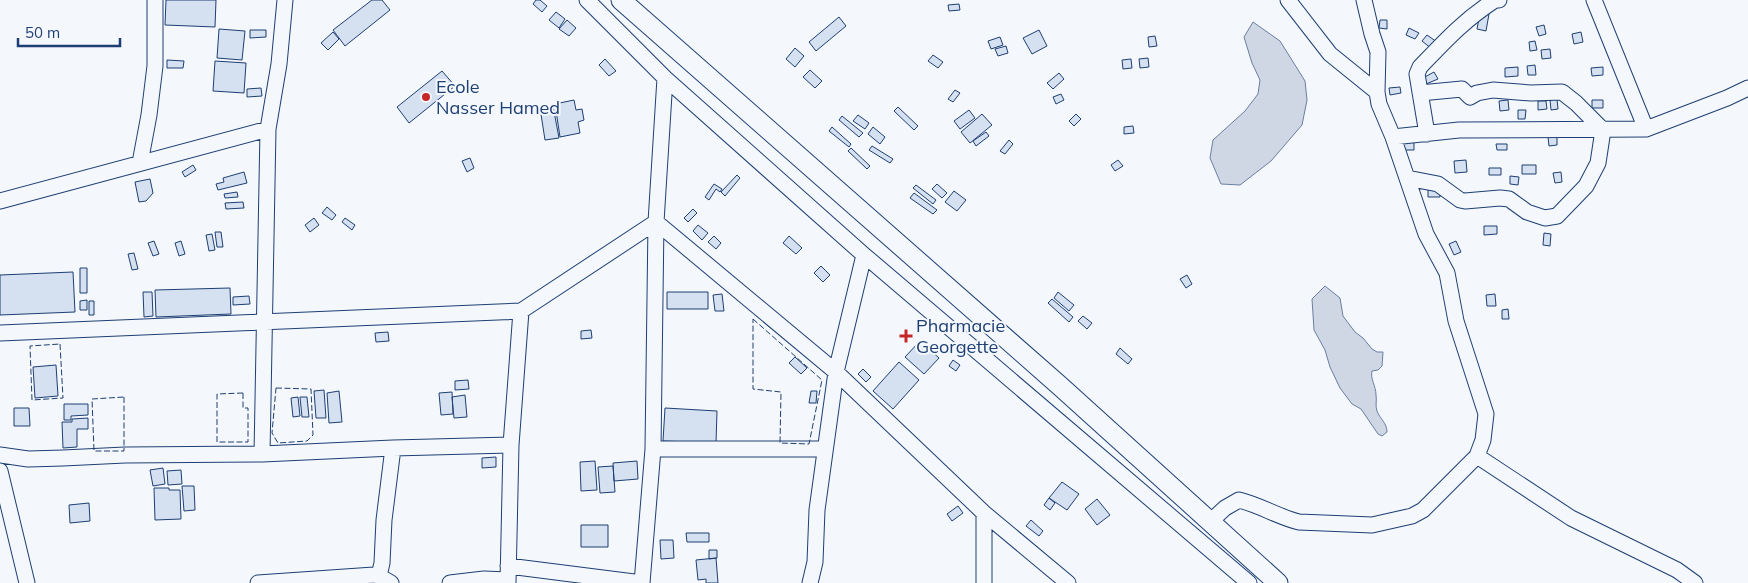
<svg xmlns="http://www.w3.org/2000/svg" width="1748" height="583" font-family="Mulish,sans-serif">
  <rect width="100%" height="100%" fill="#f4f7fb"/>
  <path fill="#cfd7e4" stroke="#687fa3" d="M1253,22L1280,41L1305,81L1307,100L1302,125L1271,161L1240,185L1221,184L1210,158L1213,140L1245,111L1258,94L1260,80L1252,63L1244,37Z
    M1325,286L1340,298L1343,316L1355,332L1363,338L1372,349L1377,352H1383L1382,366L1378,370L1372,371C1370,379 1376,386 1376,395C1377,400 1375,406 1377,411C1380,419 1387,423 1387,432L1382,436L1378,434L1361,409L1352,404L1340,388L1330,367L1325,350L1314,330L1312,299Z"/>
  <path fill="#d5e0f0" stroke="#1d3f73" d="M166,0H216L215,27L165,25Z
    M372,0H382L390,10L345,46L333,30Z
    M536,0H540L547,6L542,12L533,4Z
    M959,4L960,10L949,11L948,5Z
    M556,12L565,19L559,28L549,20Z
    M1480,13L1489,14L1486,31L1477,29Z
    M839,17L846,26L816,51L809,42Z
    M567,20L576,28L569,36L559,29Z
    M1380,20H1387V29L1379,28Z
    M1544,25L1546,34L1539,36L1536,27Z
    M1409,28L1419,33L1415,39L1406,35Z
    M219,29L245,31L242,60L217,58Z
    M250,30H266V37L250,38Z
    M1039,30L1047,46L1032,54L1023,38Z
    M333,32L339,39L328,50L321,43Z
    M1581,32L1583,42L1574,44L1572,34Z
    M1427,35L1437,42L1432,49L1422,41Z
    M1155,36L1157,46L1149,47L1148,37Z
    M1000,37L1003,45L991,49L988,41Z
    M1535,41L1537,50L1530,51L1529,42Z
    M1006,46L1008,53L998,56L995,49Z
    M795,48L804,56L795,67L786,59Z
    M1550,49L1551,58L1542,59L1541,50Z
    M933,55L943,62L938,68L928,61Z
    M1148,58L1149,67L1140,68L1139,59Z
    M605,59L616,71L609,76L599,65Z
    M1131,59L1132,68L1123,69L1122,60Z
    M167,60L184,61L183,68H167Z
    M215,61L246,63L244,93L213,91Z
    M1535,65L1536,75H1528L1527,66Z
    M1518,67V76L1505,77V68Z
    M1603,67V75L1592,76L1591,68Z
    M810,70L822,81L815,88L803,77Z
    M442,71L455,86L409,123L397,107Z
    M1434,72L1438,79L1426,84L1423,78Z
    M1059,73L1064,79L1053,89L1047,83Z
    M1400,87L1401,93L1390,95L1389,88Z
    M261,88L262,96L247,97V89Z
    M955,90L960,93L953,102L948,99Z
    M1061,94L1064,100L1056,104L1053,97Z
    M1557,99L1558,109L1551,110L1550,100Z
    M574,100L576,110L582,109L584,120L578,122L580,133L560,137L555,104Z
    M1508,100L1509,110L1500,111L1499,101Z
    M1592,100H1603V108H1592Z
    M1538,101H1546L1547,109L1538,110Z
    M553,106L559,138L545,140L540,108Z
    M898,107L918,126L914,130L894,111Z
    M969,110L975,118L960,129L954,121Z
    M1518,110H1526L1525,119H1518Z
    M982,114L992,125L970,143L961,132Z
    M1076,114L1081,119L1074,126L1069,121Z
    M858,115L869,123L865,129L853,121Z
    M842,116L863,133L859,137L839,120Z
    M1133,126L1134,133L1124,134V127Z
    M832,127L851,144L849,147L829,131Z
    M873,127L885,137L880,144L868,134Z
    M986,132L989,136L976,146L973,141Z
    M1548,137H1557V145L1549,146Z
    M1009,140L1013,144L1005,154L1000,151Z
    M1414,141V150H1404L1403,142Z
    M1496,144H1507V150H1497Z
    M872,146L893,159L890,163L869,150Z
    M851,148L870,166L867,169L848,151Z
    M470,158L474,168L467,172L462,161Z
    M1118,160L1123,166L1115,171L1111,165Z
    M1466,160L1467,172L1455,173L1454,161Z
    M193,165L196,170L185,177L182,172Z
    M1522,165H1536V174H1522Z
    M1489,168H1501V175H1489Z
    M244,172L247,183L218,190L216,184L224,182L223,178Z
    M1561,172L1562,182L1555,183L1553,173Z
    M737,175L740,178L725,196L721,192Z
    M1510,176L1519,177L1518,185L1510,184Z
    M150,179L153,193L146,201L139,202L135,182Z
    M714,184L722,189L720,192L716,189L709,200L705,197Z
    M937,184L947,193L942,198L932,189Z
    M916,185L936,200L933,204L913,188Z
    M1428,188H1440V197H1428Z
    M954,191L966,200L957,211L945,202Z
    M237,192L238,197L225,198L224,194Z
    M914,193L937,210L933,214L910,198Z
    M243,202L244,208L226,209L225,203Z
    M327,207L336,215L332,220L322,213Z
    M693,209L697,213L688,222L684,218Z
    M314,218L319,225L310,232L305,225Z
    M345,218L355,225L352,230L342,222Z
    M698,225L708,233L702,240L693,231Z
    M1484,226H1497V234L1484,235Z
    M215,232H221L223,247H217Z
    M1544,233L1551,234L1550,246L1543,245Z
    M212,234L215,250L209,251L206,235Z
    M714,236L721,243L716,249L708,242Z
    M789,236L802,248L796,254L783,243Z
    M154,241L159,254L153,256L148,243Z
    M181,241L185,254L179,256L175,243Z
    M1456,241L1461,252L1454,255L1449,244Z
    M134,253L138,269L132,270L128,254Z
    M821,266L830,275L823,282L814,273Z
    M80,268H87V293H80Z
    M73,272L75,312L0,315V275Z
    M1187,275L1192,284L1186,288L1180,279Z
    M230,288L231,314L156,317L155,290Z
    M143,292H152L153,316L144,317Z
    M667,292H708V309H667Z
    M1058,292L1074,305L1069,311L1054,298Z
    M722,294L724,311H715L713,295Z
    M1495,294L1496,306H1487L1486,295Z
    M249,296L250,304L233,305V297Z
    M1052,299L1073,317L1069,322L1048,303Z
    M87,300V310H80V301Z
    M89,301H94V315H89Z
    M1508,309L1509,319H1502V310Z
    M1083,316L1092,323L1087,329L1078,321Z
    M591,330L592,338L581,339V331Z
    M388,332L389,341L376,342L375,333Z
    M920,341L939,358L924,374L905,357Z
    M1120,348L1132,359L1128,364L1116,354Z
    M795,357L807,368L801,374L789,363Z
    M953,360L960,365L956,371L949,366Z
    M899,362L919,380L893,409L873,391Z
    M56,365L58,396L35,398L33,367Z
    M863,369L871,377L866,382L858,374Z
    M468,380L469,389L455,390V381Z
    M324,390L326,418H316L314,391Z
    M339,391L342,422L329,423L327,393Z
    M811,391H817L816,403H809Z
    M452,392L453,414L441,415L439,393Z
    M465,395L467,417L454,418L452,397Z
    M298,397L300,416L293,417L291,398Z
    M300,397H307L309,417H302Z
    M64,404H88V415L71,416V420H64Z
    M14,408H29L30,426H14Z
    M665,408L717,411L716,443L663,441Z
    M88,418V429H77V447L63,448L62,422H72V419Z
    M496,457V467L482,468V458Z
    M595,461L597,490L581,491L580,462Z
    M637,461L638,479L614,481L613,463Z
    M613,466L615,492L600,493L598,467Z
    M163,468L165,484L153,486L150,470Z
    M181,470L182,484L168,485L167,471Z
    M1062,482L1079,494L1067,510L1049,498Z
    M182,486H194L195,510L184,511Z
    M154,488H169V490H180L181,519L155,520Z
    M1049,498L1055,503L1050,510L1044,505Z
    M1097,499L1110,515L1097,525L1085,509Z
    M89,503L90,521L70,523L69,505Z
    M958,506L963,513L952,521L947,514Z
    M1031,520L1043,531L1039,536L1026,526Z
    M581,525H608V547H581Z
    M686,533H709V542H687Z
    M660,540H673L674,558L661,559Z
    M709,550H717V558L709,559Z
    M716,558L718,583H706V579L698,580L696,560Z"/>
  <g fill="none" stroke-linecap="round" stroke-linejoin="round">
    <defs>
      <path id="minor" d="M587,0L665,78L864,255L1249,583
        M1364,0L1372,34L1378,52L1377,92
        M1594,0L1646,129
        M268,129L279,64L285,0
        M1427,134L1417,74L1420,67C1445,41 1464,20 1495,0H1499
        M1393,137L1459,130L1646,129L1727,98L1748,88
        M140,163L149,115L155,66V0
        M1407,178L1438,184L1460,200L1465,201L1500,198L1509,199L1527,212L1545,218L1557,216L1586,186L1598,163L1603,130L1576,103L1562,92L1531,93L1493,90L1477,93L1470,97L1462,89L1420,93
        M0,201L268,129L262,454
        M656,222L836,372L984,513L1068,583
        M0,333L521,311
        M393,448L511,445
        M653,449H825
        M0,455L28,459L63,458L125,455L262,454L393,448L384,520L382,563L379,576
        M1477,456L1571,518L1677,570L1695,583
        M0,471L27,583
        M1211,521L1225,508L1239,500C1260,505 1278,517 1299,522L1372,525L1412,516L1423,510L1477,456L1483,440L1486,414L1456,321L1447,273L1426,234L1393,137L1379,104L1377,92L1330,54L1288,0
        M508,566L642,583
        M258,583L374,575L379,576L391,583
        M450,583L484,579L508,580
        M508,583L511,445L521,311L656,222
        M642,583L653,449L656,222L665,78
        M810,583L815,562L817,510L836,372L864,255
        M984,583V513"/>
      <path id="major" d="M621,0L1060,386L1278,583"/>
    </defs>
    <use href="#minor" stroke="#1d3f73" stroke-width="17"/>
    <use href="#major" stroke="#1d3f73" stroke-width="21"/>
    <use href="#minor" stroke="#f4f7fb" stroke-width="15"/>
    <use href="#major" stroke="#f4f7fb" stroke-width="19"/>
    <path stroke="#1d3f73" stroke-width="1" stroke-dasharray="6 2.5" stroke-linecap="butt" d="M753,319L822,380L809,444L780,443L781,392L753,389Z
      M60,344L63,398L32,400L30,346Z
      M276,388L311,389L313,435L307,441L278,443L272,433Z
      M243,393V408H248V442H217V394Z
      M124,397V451H94L92,399Z"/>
  </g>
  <g fill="#c62828" stroke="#f4f7fb" stroke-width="2">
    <circle cx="426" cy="97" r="5"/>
    <path d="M903.5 328.5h5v5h5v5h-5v5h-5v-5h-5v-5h5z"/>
  </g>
  <g text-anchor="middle" stroke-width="4" stroke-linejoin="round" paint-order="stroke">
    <g font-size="18" fill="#1d3f73" stroke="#f4f7fb" text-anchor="start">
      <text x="436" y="93">Ecole<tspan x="436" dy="21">Nasser Hamed</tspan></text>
      <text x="916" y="332">Pharmacie<tspan x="916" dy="21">Georgette</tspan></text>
    </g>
  </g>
  <path d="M18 38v8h102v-8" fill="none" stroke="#1d3f73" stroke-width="2.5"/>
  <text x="25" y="38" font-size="15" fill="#1d3f73" stroke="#f4f7fb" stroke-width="4" paint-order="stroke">50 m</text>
</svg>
